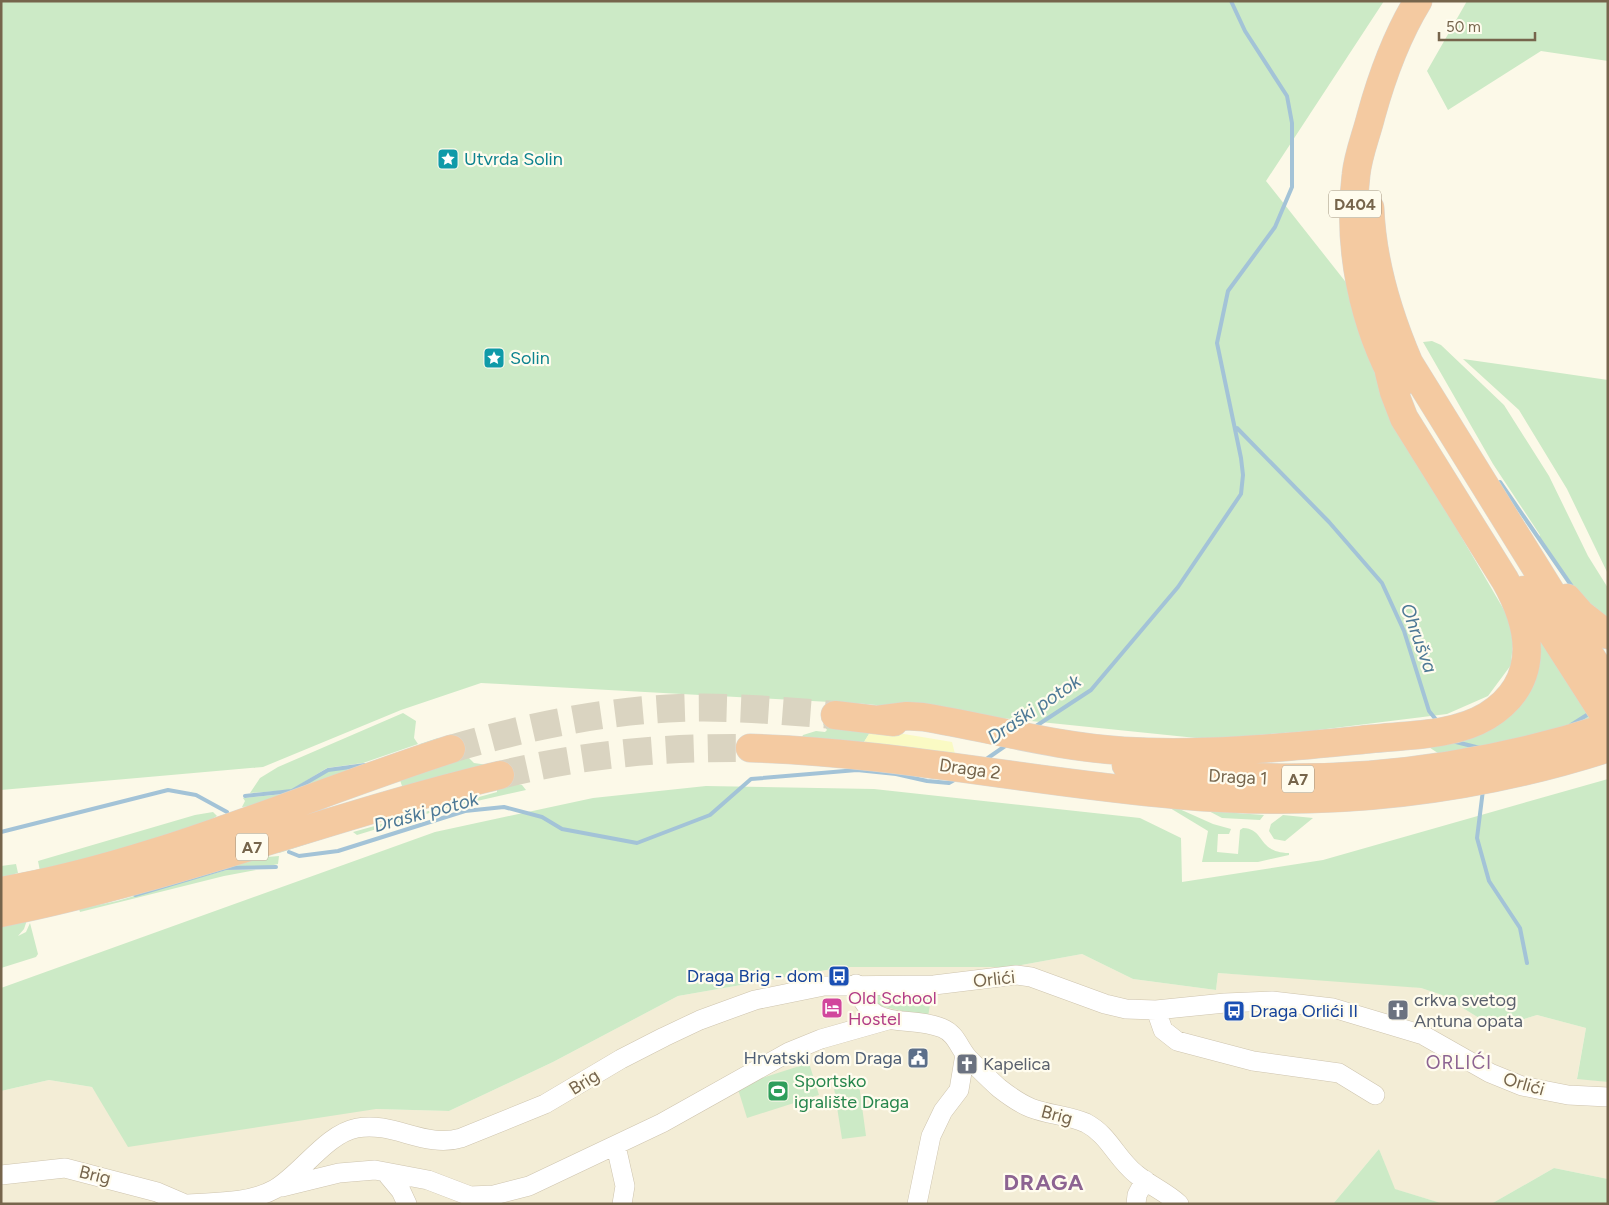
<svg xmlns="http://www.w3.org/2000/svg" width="1609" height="1205" font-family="Figtree,sans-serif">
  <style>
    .residential { fill: #f3edd6 }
    .green { fill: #cceac6 }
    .sand { fill: #fafac4 }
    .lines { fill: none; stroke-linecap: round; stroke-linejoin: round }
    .stream { stroke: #a3c3d7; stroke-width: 4 }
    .highway-tunnel { stroke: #dad4c1; stroke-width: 28; stroke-dasharray: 28 14; stroke-linecap: butt }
    .minor-casing { stroke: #cec4ae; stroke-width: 20 }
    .highway-casing { stroke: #dbd7d0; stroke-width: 29 }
    .minor { stroke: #fff; stroke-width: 19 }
    .highway { stroke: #f4caa1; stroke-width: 28 }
    .labels { text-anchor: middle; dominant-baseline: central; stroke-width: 4.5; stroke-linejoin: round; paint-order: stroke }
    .shield { fill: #fffcee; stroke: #9f927d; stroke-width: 1 }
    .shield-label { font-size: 16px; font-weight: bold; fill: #76654c }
    .culture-label { font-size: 18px; fill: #0d838f; stroke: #fffcee; text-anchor: start }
    .street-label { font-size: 18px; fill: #76654c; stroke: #fffcee }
    .transit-label { font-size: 18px; fill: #164399; stroke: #fffcee; text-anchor: end }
    .hotel-label { font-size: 18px; fill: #b23c85; stroke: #fffcee; text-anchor: start }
    .worship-label { font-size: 18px; fill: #5b616d; stroke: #fffcee; text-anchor: start }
    .service-label { font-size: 18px; fill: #4e5e75; stroke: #fffcee; text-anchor: end }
    .leisure-label { font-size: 18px; fill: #27864d; stroke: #fffcee; text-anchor: start }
    .water-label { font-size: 19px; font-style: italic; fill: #4d7996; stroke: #fffcee }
    .neighbourhood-label { font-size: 19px; letter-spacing: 1px; fill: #8d6492; stroke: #fffcee }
    .district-label { font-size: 22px; font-weight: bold; letter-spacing: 1px; fill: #8d6492; stroke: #fffcee }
  </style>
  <rect width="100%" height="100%" fill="#fcf9e8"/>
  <!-- residential -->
  <path class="residential" d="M1082,954l51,25 83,11 2,-17 159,10 44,5 21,7 53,33 42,-13 49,13 -9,50 31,4v97l-54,-11 -63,36h-47l-50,-15 -15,-40 -46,55h-1332v-113l48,-11 43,7 15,23 269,-1 73,2 104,-49 125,-66 166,-29h167z"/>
  <!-- green -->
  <path class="green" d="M1,1h1383l-118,180 86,109 78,193 84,144 -3,38 -23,31 -41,18 -137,17 -104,8 -340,-35 -385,-21 -80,27 -138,57 -262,23z
    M1467,1h141v60l-67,-10 -93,59 -21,-39z
    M1432,341l9,4 63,60 45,71 39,80 20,32v30l-29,-24 -40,-57 1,-2 -47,-71 -70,-122z
    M1463,359l145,21v194l-41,-85 -48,-79z
    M1533,625l75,116 -164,16 -23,-15 66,-16z
    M403,713l13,8 -2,17 4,6 -55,19 -36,5 -36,22 -41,3 10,-15 18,-11z
    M823,724l45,4 1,6 -5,8 -63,-3 2,-4 13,-4 9,1 2,-2z
    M438,738l2,5 -186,63 -12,1 3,-6 -2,-3 49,-5 36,-22 36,-4 57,-19 -1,-4z
    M467,756l7,7 14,2 -80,25 -6,-4 -3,-9z
    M1608,779v303l-31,-3 9,-51 -49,-13 -42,13 -53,-33 -21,-7 -203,-15 -2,17 -83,-11 -51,-25 -71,13h-167l-166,29 -125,66 -104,49 -73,-2 -248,38 -36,-60 -43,-7 -48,11v-103l434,-156 158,-34 113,-12 168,3 266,29 41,20 1,44 141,-22z
    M514,783l8,2 4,5 -80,18 -89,27 -4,-3 144,-40v-5z
    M492,786l1,4 -99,26 -115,37 -2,-2 -11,3 1,3 12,-1 -1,8 -18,4 -34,-2 -50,16 -96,24 -1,-1c139,-35 274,-84 413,-119z
    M1166,803l47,21 18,5 -2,5h-11l-1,18 21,2 2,-24 3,-2c23,1 13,24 46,25v2l-31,7h-56l6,-31 -43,-26z
    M1203,808l19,4 42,3 -4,5 -38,-2z
    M213,812l4,4 -10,6 1,3 -207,57v-16l15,-2 2,9 -7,2 29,-4 -2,-10 157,-46z
    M1283,815l30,3 -28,23 -11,-2 -5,-8 2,-7z
    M226,870h30l-32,6 -144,36 -1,-3 38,-8z
    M27,920l-3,9 -6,7 8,-4 4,-9 8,31 -2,3 -35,11v-43z
    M871,990l61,2 -4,25 -47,-11 -11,-9z
    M809,1063l10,32 -72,23 -10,-32z
    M859,1084l7,52 -24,3 -8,-51z
    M1379,1149l16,40 49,15h-111z
    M1554,1168l54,11v25h-117z"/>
  <!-- sand -->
  <path class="sand" d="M868,728l84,14 3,12 -91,-12 5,-8z"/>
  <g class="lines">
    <!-- stream -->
    <path class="stream" d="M1237,428l92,94 53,61 22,48 25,80 9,11
      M1500,482l73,106
      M1571,725l19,-12
      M1033,728l58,-38 87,-103 63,-93 2,-19 -2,-17 -24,-115 11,-52 47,-64 17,-40v-64l-5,-27 -42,-65 -14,-30
      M1452,741l28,7
      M985,760l23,-16
      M1483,790l-6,48 12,43 31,47 7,35
      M245,796l47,-5 36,-21 37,-5
      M1,832l167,-42 28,5 31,17
      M289,852l10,4 39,-5 127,-40 39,-4 38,10 20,12 75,14 73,-28 41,-36 106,-9 39,4 31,7 22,2 7,-4
      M135,895l91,-27 50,-1"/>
    <!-- highway-tunnel -->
    <path class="highway-tunnel" d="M451,749c75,-22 150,-38 228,-41 53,-2 104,3 156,7
      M500,775c83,-21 165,-28 250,-27"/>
    <!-- minor casing -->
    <g class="minor-casing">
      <path id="minor" d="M856,984c14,50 50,30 86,44 15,6 17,21 27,31 10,10 20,20 30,29 9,7 22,16 32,20 18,7 37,7 55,15 23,12 30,35 50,51 13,11 30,18 43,30
        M1156,1010l7,20 14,11 76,20 86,12 36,22
        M616,1146l9,40 -3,18
        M386,1173l15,18 6,13
        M1,1175l64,-7 92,24 28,12
        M282,1187l57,-14 36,-3 53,10 42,16 24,-1 35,-9 133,-63 127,-71 32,-13 67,-19
        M185,1204c29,-2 63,0 90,-15 27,-16 51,-55 82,-61 36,-7 69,21 104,10l84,-34 76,-45 43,-22 36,-17 55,-20 69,-14 110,-1 82,-10 15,2 74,27 21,5 30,1 69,-7 47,-2 61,7 90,27 67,38 32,13 46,9 40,2
        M917,1204l14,-68 12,-25 16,-21 6,-36
        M1136,1204l1,-9 8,-15"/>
    </g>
    <!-- highway casing -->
    <g class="highway-casing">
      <path id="highway" d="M1370,208c2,53 18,106 39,155l199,321
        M1398,387c-35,-62 -51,-140 -42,-212 2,-20 10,-39 15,-59 11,-40 25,-79 47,-115
        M1524,590l84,131
        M1567,598l14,16 27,21
        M835,715l59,7
        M876,720l31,-4 16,1c67,11 134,30 201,34 82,5 165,-4 246,-12 37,-4 84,-3 117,-23 55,-34 45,-88 18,-136l-101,-162 -10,-26 -5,-20
        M750,748c144,4 285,35 428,47 146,13 290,-2 430,-47
        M1126,765c165,25 323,14 482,-38
        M1,891c156,-27 301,-94 450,-142
        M1,913c170,-34 331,-98 499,-138"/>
    </g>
    <!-- minor -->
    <use href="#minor" class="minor"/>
    <!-- highway -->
    <use href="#highway" class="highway"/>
  </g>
  <!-- icons -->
  <defs>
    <g id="sight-square" transform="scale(1.125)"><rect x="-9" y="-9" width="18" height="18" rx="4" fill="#0f9aa8" stroke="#fffcee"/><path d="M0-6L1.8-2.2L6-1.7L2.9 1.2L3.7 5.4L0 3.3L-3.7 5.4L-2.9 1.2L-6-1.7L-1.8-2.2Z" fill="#fff"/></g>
    <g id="bus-square" transform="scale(1.125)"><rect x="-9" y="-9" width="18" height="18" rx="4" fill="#1a4fb4" stroke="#fffcee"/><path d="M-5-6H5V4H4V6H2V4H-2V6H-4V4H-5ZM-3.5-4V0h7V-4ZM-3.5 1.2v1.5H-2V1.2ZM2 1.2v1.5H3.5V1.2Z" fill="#fff"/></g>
    <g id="hotel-square" transform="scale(1.125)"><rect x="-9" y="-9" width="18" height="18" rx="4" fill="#d1479c" stroke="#fffcee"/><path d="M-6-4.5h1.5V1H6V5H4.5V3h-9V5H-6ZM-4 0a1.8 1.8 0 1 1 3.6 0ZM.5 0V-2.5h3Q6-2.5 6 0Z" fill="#fff"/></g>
    <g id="church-square" transform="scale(1.125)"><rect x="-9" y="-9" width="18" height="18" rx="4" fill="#6b7280" stroke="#fffcee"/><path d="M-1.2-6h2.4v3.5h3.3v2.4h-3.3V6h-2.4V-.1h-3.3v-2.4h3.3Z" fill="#fff"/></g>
    <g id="civic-square" transform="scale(1.125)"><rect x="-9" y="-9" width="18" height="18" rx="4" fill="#5c6f8a" stroke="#fffcee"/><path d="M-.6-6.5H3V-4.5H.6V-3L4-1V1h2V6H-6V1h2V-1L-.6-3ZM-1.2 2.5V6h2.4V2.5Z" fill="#fff"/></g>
    <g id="stadium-square" transform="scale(1.125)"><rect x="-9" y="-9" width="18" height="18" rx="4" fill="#2e9e5b" stroke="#fffcee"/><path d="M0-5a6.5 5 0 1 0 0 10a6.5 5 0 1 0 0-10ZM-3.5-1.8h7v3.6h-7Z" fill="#fff"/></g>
  </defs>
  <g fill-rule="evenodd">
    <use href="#sight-square" x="448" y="159"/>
    <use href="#sight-square" x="494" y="358"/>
    <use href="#bus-square" x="839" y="976"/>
    <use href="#hotel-square" x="832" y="1008"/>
    <use href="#church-square" x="1398" y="1010"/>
    <use href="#bus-square" x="1234" y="1011"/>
    <use href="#civic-square" x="918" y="1058"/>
    <use href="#church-square" x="967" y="1064"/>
    <use href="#stadium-square" x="778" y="1091"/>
  </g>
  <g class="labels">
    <!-- shield labels -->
    <g class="shield">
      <rect x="1329" y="190.5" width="52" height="27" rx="4"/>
      <rect x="1282" y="765.5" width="32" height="27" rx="4"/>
      <rect x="236" y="833.5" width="32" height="27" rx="4"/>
    </g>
    <g class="shield-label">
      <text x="1355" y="204">D404</text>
      <text x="1298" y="779">A7</text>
      <text x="252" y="847">A7</text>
    </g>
    <!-- culture labels -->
    <g class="culture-label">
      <text x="464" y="159">Utvrda Solin</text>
      <text x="510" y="358">Solin</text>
    </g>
    <!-- street labels -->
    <g class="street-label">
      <text transform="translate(970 769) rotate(8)">Draga 2</text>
      <text transform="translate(1238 777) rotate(3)">Draga 1</text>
      <text transform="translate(994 979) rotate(-6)">Orlići</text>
      <text transform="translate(584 1082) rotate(-32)">Brig</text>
      <text transform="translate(1524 1084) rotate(16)">Orlići</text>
      <text transform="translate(1057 1115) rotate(15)">Brig</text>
      <text transform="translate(95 1175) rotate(14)">Brig</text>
    </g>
    <!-- transit labels -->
    <g class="transit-label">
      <text x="823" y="976">Draga Brig - dom</text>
      <text x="1250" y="1011" text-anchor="start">Draga Orlići II</text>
    </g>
    <!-- hotel labels -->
    <g class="hotel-label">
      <text x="848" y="998">Old School<tspan x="848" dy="21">Hostel</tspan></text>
    </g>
    <!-- worship labels -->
    <g class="worship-label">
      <text x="1414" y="1000">crkva svetog<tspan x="1414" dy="21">Antuna opata</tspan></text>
      <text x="983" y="1064">Kapelica</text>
    </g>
    <!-- service labels -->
    <g class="service-label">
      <text x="902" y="1058">Hrvatski dom Draga</text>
    </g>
    <!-- leisure labels -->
    <g class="leisure-label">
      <text x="794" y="1081">Sportsko<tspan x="794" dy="21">igralište Draga</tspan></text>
    </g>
    <!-- water labels -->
    <g class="water-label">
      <text transform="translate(1419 638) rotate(70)">Ohrušva</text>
      <text transform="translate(1034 709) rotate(-34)">Draški potok</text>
      <text transform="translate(426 812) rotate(-15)">Draški potok</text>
    </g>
    <!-- neighbourhood labels -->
    <g class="neighbourhood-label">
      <text x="1459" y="1062">ORLIĆI</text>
    </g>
    <!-- district labels -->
    <g class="district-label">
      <text x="1044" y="1182">DRAGA</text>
    </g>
  </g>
  <!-- border -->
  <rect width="1609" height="1205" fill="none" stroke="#76654c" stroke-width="5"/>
  <!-- scale -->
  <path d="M1439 32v8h96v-8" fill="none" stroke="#76654c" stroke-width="2.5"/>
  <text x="1446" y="32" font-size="15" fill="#76654c" stroke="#fffcee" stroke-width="4" paint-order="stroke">50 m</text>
</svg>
